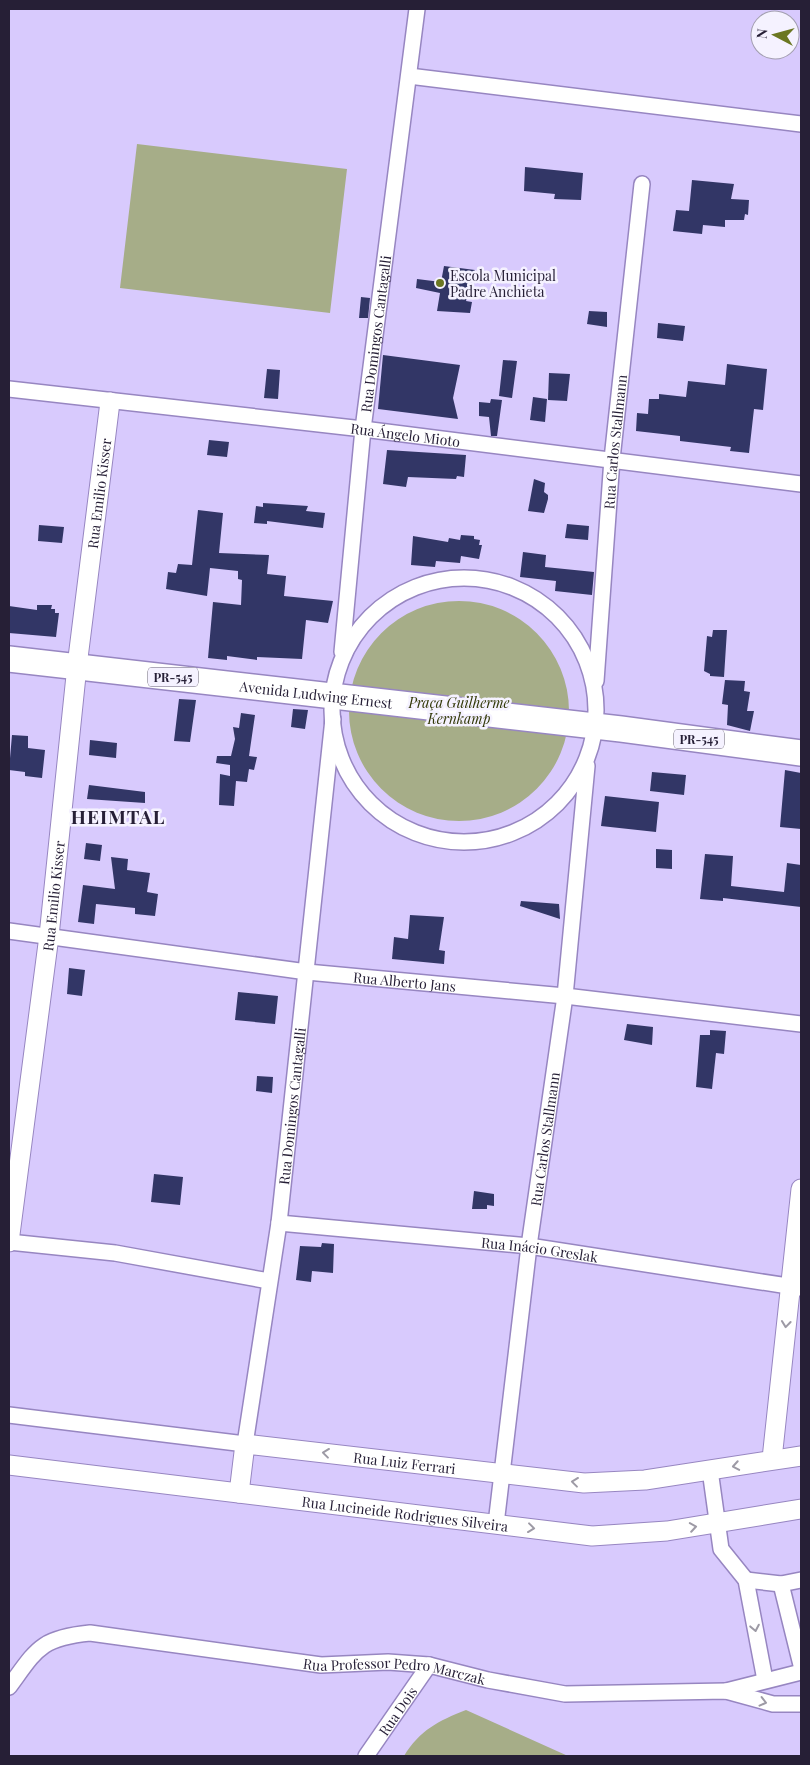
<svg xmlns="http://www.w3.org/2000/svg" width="810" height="1765" font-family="'Playfair Display',serif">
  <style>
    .green { fill: #a6ad88 }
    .building { fill: #323666 }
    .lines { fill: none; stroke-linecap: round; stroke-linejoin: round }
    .minor-casing { stroke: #9786c1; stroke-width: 18 }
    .tertiary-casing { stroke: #9786c1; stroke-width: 21 }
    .trunk-casing { stroke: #9786c1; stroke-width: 28 }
    .minor { stroke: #fff; stroke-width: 15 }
    .tertiary { stroke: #fff; stroke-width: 19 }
    .trunk { stroke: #fff; stroke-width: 25 }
    .oneway { stroke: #9d9aa5 }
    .poi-dot { fill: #6b7722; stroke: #f5f2ff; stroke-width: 2 }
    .labels { text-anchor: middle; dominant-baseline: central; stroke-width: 5; stroke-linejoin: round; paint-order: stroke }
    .shield { fill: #f5f2ff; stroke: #645e72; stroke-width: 1 }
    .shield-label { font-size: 12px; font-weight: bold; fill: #261f36 }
    .poi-label { font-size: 14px; fill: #261f36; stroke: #f5f2ff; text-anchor: start }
    .street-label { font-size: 14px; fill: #261f36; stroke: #f5f2ff }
    .park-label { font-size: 14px; font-style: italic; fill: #313707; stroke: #f5f2ff }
    .district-label { font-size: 19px; font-weight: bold; letter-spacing: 1px; fill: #261f36; stroke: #f5f2ff }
  </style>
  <rect width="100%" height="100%" fill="#d8cafd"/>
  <!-- green -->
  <path class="green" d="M137,144l210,25 -17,144 -210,-25z
    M349 711a110 110 0 1 1 220 0a110 110 0 1 1-220 0Z
    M466,1710l102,46h6h-170c16,-26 34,-35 62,-46z"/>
  <!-- building -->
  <path class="building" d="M525,167l58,6 -2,27 -27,-1 1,-5 -31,-3z
    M692,180l42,4 -3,15 18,1 -1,15 -3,-1 -1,6h-19v7l-22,-2 -1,9 -29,-3 3,-21 13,1z
    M444,266l31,4 -9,31 6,1 -2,11 -33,-2 3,-18 -24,-5 1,-9 24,3z
    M361,297l9,1 -2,20h-9z
    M589,311l18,1v15l-20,-3z
    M658,323l27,3 -2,15 -26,-3z
    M383,355l77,10 -7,33 5,21 -80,-10z
    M503,360l14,1 -5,37 -13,-2z
    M727,364l40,5 -4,41 -9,-1 -5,44 -19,-2 1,-4 -51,-6v-5l-44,-5 1,-18 11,1 1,-15h10v-5l27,3 2,-16 37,4z
    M267,369l13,1 -2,29 -14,-1z
    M549,373l21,1 -3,27 -19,-1z
    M533,397l14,2 -2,23 -15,-2z
    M491,399l11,1 -5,36h-6l-2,-19 -10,-1v-14l11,1z
    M209,440l20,2 -2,15 -20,-2z
    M387,450l79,5 -2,22 -7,-1 -1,3 -48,-2 -2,10 -23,-3z
    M534,479l11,4 -1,9 4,3v4l-4,14 -16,-2z
    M263,503l45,3 -2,5 19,2 -2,15 -56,-7v3l-13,-1 2,-17 7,1z
    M198,510l25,3 -4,40 50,2 -2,19 19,2 -2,20 49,5 -5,22 -22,-3 -4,39 -45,-2v3l-30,-4v4l-19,-2 5,-56 28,3 1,-25 -4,-1v-8l-28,-3 -3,28 -41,-7 2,-17 8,1 2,-9 14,1z
    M567,524l22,2 -1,14 -23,-2z
    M39,525l25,2 -2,16 -24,-2z
    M461,535l13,1v3l6,1 -1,5h3l-3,14 -18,-3 -1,7 -24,-2 -1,6 -24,-2 2,-29 35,6 1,-4 11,2z
    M523,552l23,3 -1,12 49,5 -2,23 -37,-4 1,-10 -36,-4z
    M37,605h15l-1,4h4v4h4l-3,24 -47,-4v-27l28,4z
    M713,630h14l-3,47 -14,-1v-2l-6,-3 3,-35 5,1z
    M725,680l20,1 -1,10 6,1 -3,19h7l-4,20 -23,-6 1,-20 -6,-1z
    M179,699l17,1 -6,42 -16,-1z
    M293,709l15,1 -3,19 -14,-2z
    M241,713l14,2 -6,41 8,1 -3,13 -5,-1 -2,13 -11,-1 -2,25 -15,-1 1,-31 10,2v-11l-14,-2 1,-7h14l4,-17 -2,-12 6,1z
    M12,735l16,1v12l17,2 -3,28 -17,-2v-4l-16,-2z
    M90,740l27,3 -1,15 -27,-3z
    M785,770l16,3v56l-21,-2z
    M652,772l34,3 -2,20 -34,-4z
    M89,785l56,7v11l-58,-4z
    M605,796l54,6 -3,30 -55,-6z
    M86,843l16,2 -2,16 -16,-2z
    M656,849l16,1v19l-16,-1z
    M705,854l28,2 -2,30 53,6 3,-29 14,2v42l-78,-9v3l-23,-2z
    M111,857l17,2 -1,11 23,3 -3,19 11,2 -3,22 -20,-2v-6l-39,-4 -2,20 -16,-2 5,-37 32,4z
    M521,901l38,3 1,15 -40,-13z
    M410,915l34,2 -5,33 6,1 -1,13 -52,-5 2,-22 14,2z
    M69,968l16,2 -3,26 -15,-2z
    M238,992l40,4 -3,28 -40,-4z
    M627,1024l26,3 -1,18 -28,-5z
    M710,1030l16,1 -2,23 -8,-1 -4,36 -16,-2 4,-52h10z
    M257,1076l16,1 -1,16 -16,-2z
    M154,1174l29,3 -3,28 -29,-3z
    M474,1191l20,3v12l-7,-1v4h-15z
    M322,1243l12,1 -1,29 -21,-2 -1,11 -15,-2 4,-34 21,1z"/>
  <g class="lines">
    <!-- minor casing -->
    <g class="minor-casing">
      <g id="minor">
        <path d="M409,76l392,48"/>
        <path id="s1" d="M9,389l354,40 438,55"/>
        <circle cx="464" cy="710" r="132"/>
        <path id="s2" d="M342,652l21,-223 54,-420"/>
        <path id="s3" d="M596,681l16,-222 30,-275"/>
        <path id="s4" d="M9,931l298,41 258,24 236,28"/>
        <path id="s5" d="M279,1223l250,23 272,42"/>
        <path d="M9,1242l106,11 154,28"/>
        <path id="s6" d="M9,1415l236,29 34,-221 54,-504"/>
        <path d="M710,1470l11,79 25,31 19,100"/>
        <path id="s7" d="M496,1524l33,-278 36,-250 22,-230"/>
        <path d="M746,1580l35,4 20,-4"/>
        <path d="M781,1584l20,81"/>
        <path id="s8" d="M9,1687c28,-38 31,-49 81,-54l231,32 67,-3 41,3 59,15 77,14 161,-3 47,13h28"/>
        <path d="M726,1691l75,-19"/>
        <path id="s9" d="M366,1756l63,-91"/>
      </g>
    </g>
    <!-- tertiary casing -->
    <g class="tertiary-casing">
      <g id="tertiary">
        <path id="s10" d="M9,1242l40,-306 28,-270 33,-264"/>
        <path d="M772,1459l29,-270"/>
        <path id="s11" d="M9,1465l583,71 75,-5 134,-22"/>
        <path id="s12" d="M239,1493l6,-49 339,39 61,-3 156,-24"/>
      </g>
    </g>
    <!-- trunk casing -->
    <g class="trunk-casing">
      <g id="trunk">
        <path id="s13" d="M9,659l612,70 180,24"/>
      </g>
    </g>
    <!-- minor -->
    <use href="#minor" class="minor"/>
    <!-- tertiary -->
    <use href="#tertiary" class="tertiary"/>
    <!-- trunk -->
    <use href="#trunk" class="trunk"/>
  </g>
  <!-- one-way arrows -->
  <defs><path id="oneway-chevron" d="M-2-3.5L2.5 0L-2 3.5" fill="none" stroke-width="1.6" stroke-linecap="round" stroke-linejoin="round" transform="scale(1.25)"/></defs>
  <g class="oneway">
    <use href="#oneway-chevron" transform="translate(786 1324) rotate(96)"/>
    <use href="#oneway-chevron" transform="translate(326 1453) rotate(-173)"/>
    <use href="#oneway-chevron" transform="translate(736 1466) rotate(170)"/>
    <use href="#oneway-chevron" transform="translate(575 1482) rotate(-173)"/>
    <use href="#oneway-chevron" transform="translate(693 1527) rotate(-9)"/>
    <use href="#oneway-chevron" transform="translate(531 1528) rotate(7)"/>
    <use href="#oneway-chevron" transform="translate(755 1628) rotate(79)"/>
    <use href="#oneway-chevron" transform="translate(763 1702) rotate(14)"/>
  </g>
  <!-- markers -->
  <circle class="poi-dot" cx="440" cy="283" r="5"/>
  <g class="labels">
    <!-- shield labels -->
    <g class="shield">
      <rect x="148" y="667.5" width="50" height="19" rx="4"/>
      <rect x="674" y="729.5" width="50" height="19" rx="4"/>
    </g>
    <g class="shield-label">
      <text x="173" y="677">PR-545</text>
      <text x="699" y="739">PR-545</text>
    </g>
    <!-- poi labels -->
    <g class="poi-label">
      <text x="450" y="275">Escola Municipal<tspan x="450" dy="16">Padre Anchieta</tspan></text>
    </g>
    <!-- street labels -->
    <g class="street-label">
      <text stroke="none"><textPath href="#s2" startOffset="320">Rua Domingos Cantagalli</textPath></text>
      <text stroke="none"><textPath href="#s1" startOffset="399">Rua Ángelo Mioto</textPath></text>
      <text stroke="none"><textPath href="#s3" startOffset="240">Rua Carlos Stallmann</textPath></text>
      <text stroke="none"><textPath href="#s10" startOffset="754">Rua Emilio Kisser</textPath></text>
      <text stroke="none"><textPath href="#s13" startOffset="309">Avenida Ludwing Ernest</textPath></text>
      <text stroke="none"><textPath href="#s10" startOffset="349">Rua Emilio Kisser</textPath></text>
      <text stroke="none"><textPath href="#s4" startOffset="399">Rua Alberto Jans</textPath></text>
      <text stroke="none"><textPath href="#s6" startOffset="579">Rua Domingos Cantagalli</textPath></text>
      <text stroke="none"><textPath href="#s7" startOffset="388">Rua Carlos Stallmann</textPath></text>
      <text stroke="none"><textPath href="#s5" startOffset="262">Rua Inácio Greslak</textPath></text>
      <text stroke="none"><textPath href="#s12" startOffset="210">Rua Luiz Ferrari</textPath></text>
      <text stroke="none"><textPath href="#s11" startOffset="399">Rua Lucineide Rodrigues Silveira</textPath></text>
      <text stroke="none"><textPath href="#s8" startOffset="410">Rua Professor Pedro Marczak</textPath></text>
      <text stroke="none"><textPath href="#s9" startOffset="55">Rua Dois</textPath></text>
    </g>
    <!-- park labels -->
    <g class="park-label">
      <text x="459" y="702">Praça Guilherme<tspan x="459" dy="16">Kernkamp</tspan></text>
    </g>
    <!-- district labels -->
    <g class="district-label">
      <text x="118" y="816">HEIMTAL</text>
    </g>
  </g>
  <!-- border -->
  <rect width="810" height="1765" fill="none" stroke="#261f36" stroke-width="20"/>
  <!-- north arrow -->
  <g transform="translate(775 35) rotate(276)"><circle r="24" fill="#f5f2ff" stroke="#a29eaf"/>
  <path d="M0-4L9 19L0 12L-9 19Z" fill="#6b7722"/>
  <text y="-8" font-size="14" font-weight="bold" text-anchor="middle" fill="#261f36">N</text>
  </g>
</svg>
